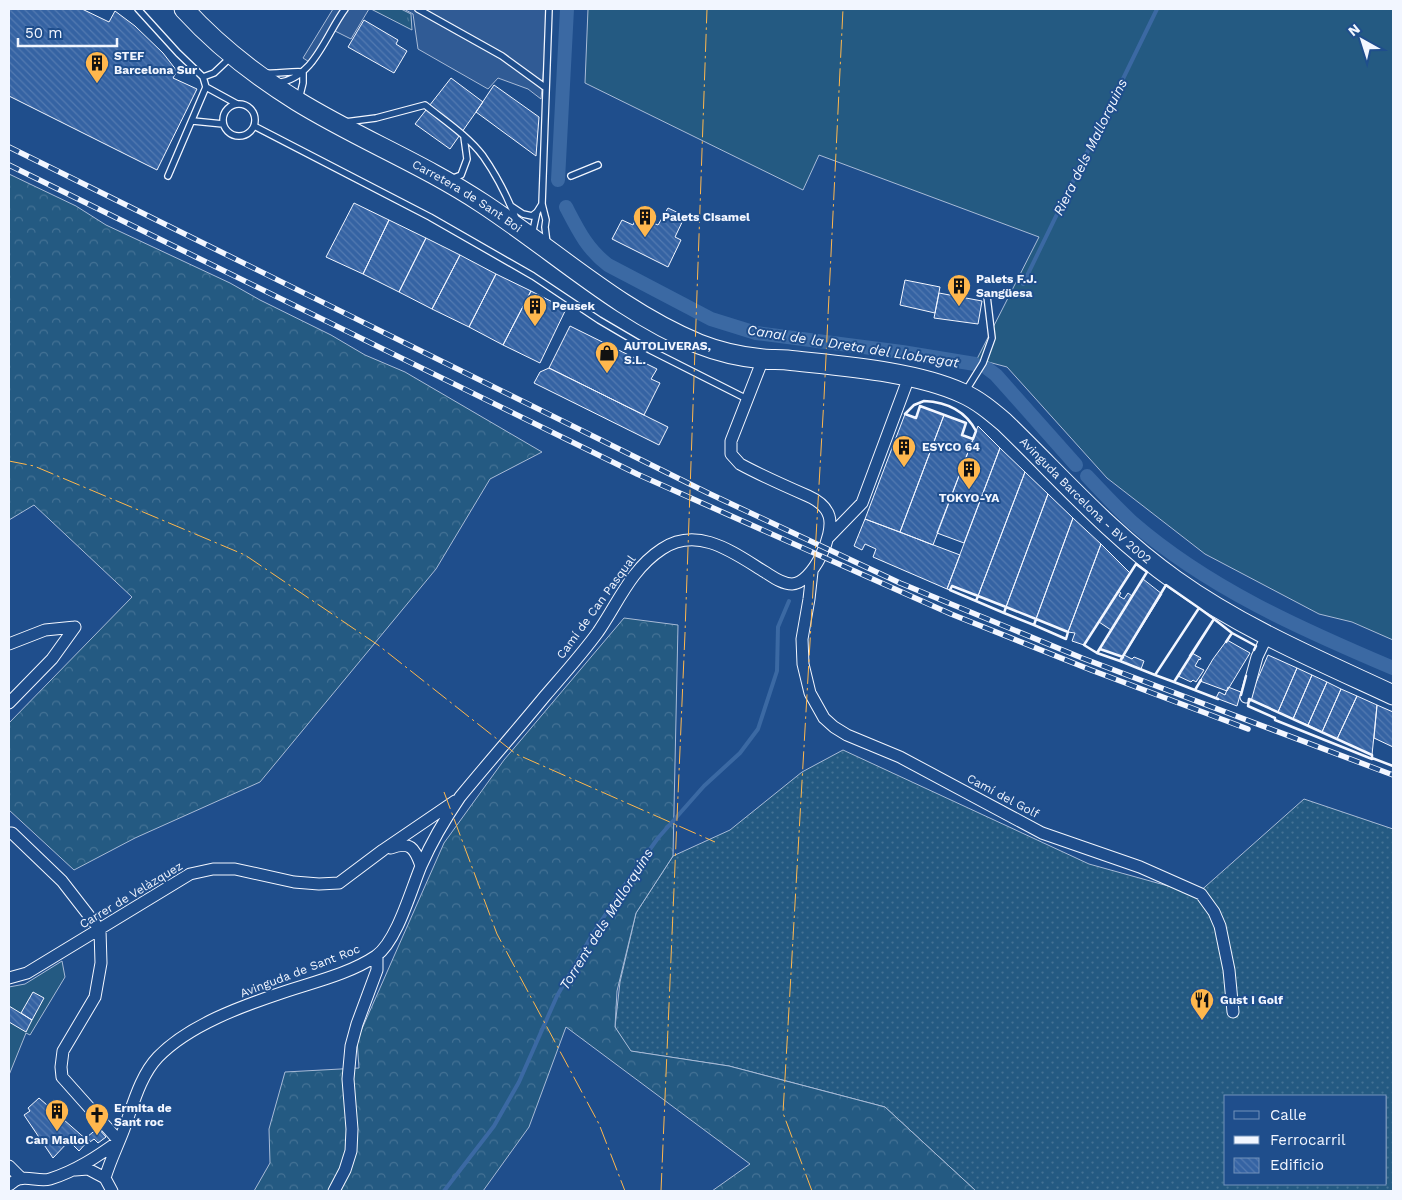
<svg xmlns="http://www.w3.org/2000/svg" width="1402" height="1200" font-family="'Work Sans',sans-serif">
  <style>
    .grass { fill: url(#grass-dots); stroke: #a8bbd7; fill-rule: evenodd }
    .forest { fill: url(#forest-crowns); stroke: #a8bbd7 }
    .park { fill: url(#park-tufts); stroke: #a8bbd7 }
    .garden { fill: #245a82; stroke: #a8bbd7 }
    .parking { fill: #305b95; stroke: #a8bbd7 }
    .lines { fill: none; stroke-linecap: round; stroke-linejoin: round }
    .stream { stroke: #3b69a3; stroke-width: 4 }
    .canal { stroke: #3b69a3; stroke-width: 14 }
    .building { fill: url(#building-back-hatch); stroke: #f2f6ff }
    .service-casing { stroke: #f2f6ff; stroke-width: 8 }
    .minor-casing { stroke: #f2f6ff; stroke-width: 13 }
    .primary-casing { stroke: #f2f6ff; stroke-width: 21 }
    .service { stroke: #1f4e8c; stroke-width: 5.5 }
    .minor { stroke: #1f4e8c; stroke-width: 11 }
    .primary { stroke: #1f4e8c; stroke-width: 19 }
    .rail-casing { stroke: #f2f6ff; stroke-width: 5.5 }
    .rail { stroke: #1f4e8c; stroke-width: 4; stroke-dasharray: 11; stroke-linecap: butt }
    .wall { stroke: #f2f6ff; stroke-width: 2.5 }
    .power { stroke: #ffb74d; stroke-width: 1; stroke-dasharray: 18 4 2.5 4; stroke-linecap: butt }
    .labels { text-anchor: middle; dominant-baseline: central; stroke-width: 4; stroke-linejoin: round; paint-order: stroke }
    .poi-label { font-size: 12px; font-weight: bold; fill: #f2f6ff; stroke: #1f4e8c; text-anchor: start }
    .street-label { font-size: 12px; fill: #f2f6ff; stroke: #1f4e8c }
    .water-label { font-size: 14px; font-style: italic; fill: #f2f6ff; stroke: #1f4e8c }
  </style>
  <defs>
    <pattern id="grass-dots" width="8" height="8" patternUnits="userSpaceOnUse" patternTransform="scale(1.25)"><rect width="8" height="8" fill="#245a82"/><path d="M2 2h.1M6 6h.1" fill="none" stroke="#447295" stroke-width="1.8" stroke-linecap="round"/></pattern>
    <pattern id="forest-crowns" width="20" height="18" patternUnits="userSpaceOnUse" patternTransform="scale(1.25)"><rect width="20" height="18" fill="#245a82"/><path d="M2 6a3 3 0 1 1 6 0M12 15a3 3 0 1 1 6 0" fill="none" stroke="#447295"/></pattern>
    <pattern id="park-tufts" width="24" height="20" patternUnits="userSpaceOnUse" patternTransform="scale(1.25)"><rect width="24" height="20" fill="#245a82"/><path d="M3 7l-1-3M5 7V3M7 7l1-3M15 17l-1-3M17 17v-4M19 17l1-3" fill="none" stroke="#447295"/></pattern>
    <pattern id="building-back-hatch" width="6" height="6" patternUnits="userSpaceOnUse" patternTransform="scale(1.25)"><rect width="6" height="6" fill="#3563a3"/><path d="M-1 5l2 2M0 0l6 6M5-1l2 2" fill="none" stroke="#537ab1"/></pattern>
  </defs>
  <rect width="100%" height="100%" fill="#1f4e8c"/>
  <!-- grass -->
  <path class="grass" d="M843,750l246,114 108,30 107,-95 89,30v362h-417l-91,-84 -156,-41 -99,-15 -15,-24 5,-45 16,-69 37,-57 57,-26 72,-58zM1226,1096h160v88h-160z"/>
  <!-- forest -->
  <path class="forest" d="M9,174l67,32 30,19 124,58 30,17 71,35 34,20 40,17 137,80 -52,27 -54,90 -176,213 -125,56 -61,32 -65,-60v-87l123,-126 -98,-92 -25,15z
    M624,618l54,7 -5,231 -37,57 -19,78 -2,36 16,24 98,15 156,41 91,84h-264l38,-27 -184,-137 -37,100 -46,64h-229l16,-28 -1,-34 16,-57 74,-4 -2,-28 87,-197 60,-83z"/>
  <!-- park -->
  <path class="park" d="M371,9h30l10,5 1,16z"/>
  <!-- garden -->
  <path class="garden" d="M588,9h805v631l-41,-18 -33,-8 -114,-60 -98,-76 -100,-111 -30,-8 62,-122 -220,-82 -16,35 -218,-107z
    M62,961l3,16 -35,58 -4,-2 -17,42v-88l16,-3z"/>
  <!-- parking -->
  <path class="parking" d="M333,9h36l-18,30 -16,-8 -21,34 -11,-7z
    M404,9h145l-8,90 -13,-10 -30,-11 -10,11 -70,-40 -5,-35z"/>
  <g class="lines">
    <!-- stream -->
    <path class="stream" d="M1023,284l134,-275
      M444,1191l50,-65 25,-44 38,-86 35,-61 36,-55 30,-42 46,-52 36,-33 18,-24 19,-58 1,-44 11,-26"/>
    <!-- canal -->
    <path class="canal" d="M558,180l9,-171
      M566,207c12,23 21,42 42,58l103,54 45,14 146,19 73,12
      M988,369l8,6 80,90
      M1087,476c14,15 29,31 45,46 76,66 169,107 261,146"/>
  </g>
  <!-- building -->
  <path class="building" d="M9,9h73l27,13 6,-11 20,15 28,27 14,18 -4,7 24,11 -40,81 -148,-74z
    M364,20l34,20 -2,4 11,7 -13,22 -46,-26z
    M451,78l32,24 -33,47 -35,-25z
    M494,85l45,32 -3,39 -60,-44z
    M354,203l35,17 -26,54 -37,-17z
    M668,208l17,8 -10,21 6,3 -13,27 -56,-28 10,-19 11,5 4,-9 21,9z
    M389,220l37,18 -27,54 -36,-18z
    M426,238l34,17 -28,54 -33,-17z
    M460,255l36,19 -27,53 -37,-18z
    M496,274l35,17 -28,54 -34,-18z
    M905,280l35,7 -5,26 -35,-8z
    M531,291l35,18 -26,54 -37,-18z
    M939,293l43,8 -4,23 -44,-6z
    M570,326l87,43 -6,10 9,4 -16,32 -95,-47z
    M549,368l119,59 -9,18 -125,-62 6,-11z
    M920,406l24,9 -44,117 -35,-13 40,-105 11,4z
    M944,415l22,8 -4,12 11,4 -40,106 -33,-13z
    M978,426l22,22 -36,95 -27,-10z
    M1000,448l25,24 -47,124 -26,-10 -2,4 -3,-1z
    M1025,472l23,22 -42,113 -28,-11z
    M1048,494l25,24 -37,101 -30,-12z
    M1073,518l28,26 -33,88 -32,-13z
    M865,519l95,36 -13,34 -74,-32 3,-8 -11,-5 -3,6 -8,-4z
    M1101,544l29,29 -46,72 -12,-4 3,-8 -7,-1z
    M1143,579l19,15 -38,61 -1,2 -23,-8z
    M1118,591l3,2 -2,3 5,3 4,-6 4,3 -21,34 -12,-8z
    M1227,640l23,13 -23,38 -27,-10 13,-22z
    M1192,653l9,5 -1,2 -1,-1 -4,7 9,4 -8,12 -3,-2 -2,2 -13,-6z
    M1124,655l8,4 2,-2 10,4 -3,8 -21,-8z
    M1268,655l29,13 -19,44 -29,-13z
    M1297,668l15,7 -19,44 -15,-7z
    M1312,675l15,7 -19,43 -15,-6z
    M1327,682l14,7 -19,43 -14,-7z
    M1228,687l13,5 -4,14 -21,-8 3,-6 6,3z
    M1341,689l16,7 -20,43 -15,-7z
    M1357,696l20,9 -5,50 -35,-16z
    M1377,705l16,7v35l-19,-9z
    M33,992l11,6 -12,22 -11,-7z
    M9,1006l23,14 -6,12 -17,-10z
    M39,1098l49,43 -9,10 -10,-10 -16,17 -29,-43 6,-4 -2,-3z
    M98,1128l8,9 -8,6 -4,-4 -4,3 -3,-5z"/>
  <g class="lines">
    <!-- service casing -->
    <g class="service-casing">
      <path id="service" d="M138,9l40,44 25,24 11,-4 17,-16
        M418,9l84,47 44,32
        M265,73c13,1 25,-2 38,-1
        M277,83c37,-4 49,-49 68,-74
        M206,87l31,17
        M299,99l4,-16v-11
        M223 120a16 16 0 1 1 32 0a16 16 0 1 1-32 0Z
        M193,121l30,3
        M345,122l31,-4 49,-13c20,16 43,31 58,51 14,20 25,42 34,65
        M254,126l176,91 103,59 66,44 51,30 97,49
        M168,176l38,-89 -3,-10
        M571,176l27,-11
        M451,179l10,-4 6,-16 -3,-22
        M511,206l12,8 9,2 5,-4
        M532,235l5,-23 5,-8
        M547,243l-2,-16 1,-7 -4,-16 7,-195
        M965,392l18,-29 9,-25 -5,-42"/>
    </g>
    <!-- minor casing -->
    <g class="minor-casing">
      <path id="minor" d="M828,538l34,-35 47,-126
        M812,572l-3,27 -7,40 1,25 7,29 14,25 10,9 13,8 53,22 142,76 98,34 61,27 13,18 6,14 9,44 4,42
        M9,644l36,-14 30,-3
        M1246,697l11,-40 10,-21
        M9,703l43,-44 23,-32
        M9,833h3l50,48 38,49 1,33 -6,34 -32,54 -2,16 1,10 57,64
        M391,848c19,-7 24,0 30,18
        M9,978l18,-5 163,-99 23,-5h22l59,13 25,2 20,-1 44,-33 72,-49
        M9,1166l12,12
        M75,1170l13,-1 17,9
        M9,1185c3,-2 6,-5 10,-6 9,-3 21,3 31,0 26,-8 48,-23 69,-38
        M112,1191l-7,-13c5,-17 13,-33 19,-49 9,-24 16,-53 34,-72 31,-32 84,-51 126,-65 30,-10 65,-18 92,-36 21,-15 35,-66 45,-90 11,-25 24,-47 39,-69 28,-34 57,-67 85,-101 18,-21 37,-42 53,-64 20,-29 33,-63 64,-83 36,-24 72,4 103,23 8,5 17,12 27,12 21,-1 43,-50 37,-68 -3,-10 -12,-16 -21,-20 -23,-10 -46,-20 -68,-32l-9,-10v-13l32,-82
        M334,1191l11,-21 6,-19 1,-22 -4,-50 3,-33 6,-22 20,-54v-15"/>
    </g>
    <!-- primary casing -->
    <g class="primary-casing">
      <g id="primary">
        <path id="s1" d="M184,9c33,36 71,66 113,92 60,37 126,63 185,102 72,47 137,108 217,141 20,8 43,13 64,15 8,1 16,0 24,1 53,6 127,11 175,33 16,7 29,18 42,29 56,54 107,113 171,158 67,48 143,80 218,115"/>
      </g>
    </g>
    <!-- service -->
    <use href="#service" class="service"/>
    <!-- minor -->
    <use href="#minor" class="minor"/>
    <!-- primary -->
    <use href="#primary" class="primary"/>
    <!-- rail casing -->
    <g class="rail-casing">
      <path id="rail" d="M9,147l699,346 192,90 182,75 311,117
        M9,165l628,309 314,140 140,56 157,59"/>
    </g>
    <!-- rail -->
    <use href="#rail" class="rail"/>
    <!-- wall -->
    <path class="wall" d="M924,401c23,1 41,9 52,30l-3,8 -11,-4 4,-12 -46,-17 -4,12 -11,-4 9,-9z
      M1136,564l11,8 -50,81 -13,-8z
      M1166,585l33,23 -44,67 -35,-14z
      M952,586l26,10 -2,5 -26,-11z
      M978,596l28,11 -2,6 -28,-12z
      M1006,607l30,12 -2,6 -30,-12z
      M1199,608l15,11 -40,63 -19,-7z
      M1036,619l32,13 -2,7 -32,-14z
      M1232,633l24,13 -2,4
      M1100,649l23,8 -3,4 -23,-8z
      M1190,656l24,-37 18,14 -6,9
      M1180,673l-6,9 44,17
      M1195,690l6,-10
      M1241,695l5,-19
      M1249,699l123,56v4l-97,-39v-2l-27,-12z
      M1372,758l21,8"/>
    <!-- power -->
    <path class="power" d="M9,461l25,5 211,89 133,90 138,109 199,88
      M444,792l53,142 102,190 26,67
      M661,1191l24,-558 22,-624
      M812,1191l-29,-78 41,-715 19,-389"/>
  </g>
  <!-- icons -->
  <defs>
    <g id="building-pin" transform="scale(1.25)"><path d="M0 17L-7.5 6A9.5 9.5 0 1 1 7.5 6Z" fill="#ffb74d" stroke="#1f4e8c"/><path d="M-4-6H4V6H1V3H-1V6H-4ZM-2.5-4.3h1.7v1.8h-1.7ZM.8-4.3h1.7v1.8H.8ZM-2.5-1h1.7V.8h-1.7ZM.8-1h1.7V.8H.8Z" fill="#111"/></g>
    <g id="shop-pin" transform="scale(1.25)"><path d="M0 17L-7.5 6A9.5 9.5 0 1 1 7.5 6Z" fill="#ffb74d" stroke="#1f4e8c"/><path d="M-5-2.5h2.3a2.7 3.5 0 0 1 5.4 0H5L5.5 6h-11ZM-1.5-2.5h3a1.5 2.3 0 0 0-3 0Z" fill="#111"/></g>
    <g id="restaurant-pin" transform="scale(1.25)"><path d="M0 17L-7.5 6A9.5 9.5 0 1 1 7.5 6Z" fill="#ffb74d" stroke="#1f4e8c"/><path d="M-5-6h1v4h1v-4h1v4h1v-4h1v5L-1.5 .5V6h-2V.5L-5-1ZM5-6V6H3V1.5H1.5Q1.5-4 5-6Z" fill="#111"/></g>
    <g id="church-pin" transform="scale(1.25)"><path d="M0 17L-7.5 6A9.5 9.5 0 1 1 7.5 6Z" fill="#ffb74d" stroke="#1f4e8c"/><path d="M-1.2-6h2.4v3.5h3.3v2.4h-3.3V6h-2.4V-.1h-3.3v-2.4h3.3Z" fill="#111"/></g>
  </defs>
  <g fill-rule="evenodd">
    <use href="#building-pin" x="97" y="63"/>
    <use href="#building-pin" x="645" y="217"/>
    <use href="#building-pin" x="959" y="286"/>
    <use href="#building-pin" x="535" y="306"/>
    <use href="#shop-pin" x="607" y="353"/>
    <use href="#building-pin" x="904" y="447"/>
    <use href="#building-pin" x="969" y="469"/>
    <use href="#restaurant-pin" x="1202" y="1000"/>
    <use href="#building-pin" x="57" y="1111"/>
    <use href="#church-pin" x="97" y="1115"/>
  </g>
  <g class="labels">
    <!-- poi labels -->
    <g class="poi-label">
      <text x="114" y="56">STEF<tspan x="114" dy="14">Barcelona Sur</tspan></text>
      <text x="662" y="217">Palets Cisamel</text>
      <text x="976" y="279">Palets F.J.<tspan x="976" dy="14">Sangüesa</tspan></text>
      <text x="552" y="306">Peusek</text>
      <text x="624" y="346">AUTOLIVERAS,<tspan x="624" dy="14">S.L.</tspan></text>
      <text x="922" y="447">ESYCO 64</text>
      <text x="969" y="498" text-anchor="middle">TOKYO-YA</text>
      <text x="1220" y="1000">Gust i Golf</text>
      <text x="114" y="1108">Ermita de<tspan x="114" dy="14">Sant roc</tspan></text>
      <text x="57" y="1140" text-anchor="middle">Can Mallol</text>
    </g>
    <!-- street labels -->
    <g class="street-label">
      <text stroke="none"><textPath href="#s1" startOffset="341">Carretera de Sant Boi</textPath></text>
      <text stroke="none"><textPath href="#s1" startOffset="1050">Avinguda Barcelona - BV 2002</textPath></text>
      <text transform="translate(596 607) rotate(-54)">Camí de Can Pasqual</text>
      <text transform="translate(1003 796) rotate(28)">Camí del Golf</text>
      <text transform="translate(131 895) rotate(-31)">Carrer de Velàzquez</text>
      <text transform="translate(300 971) rotate(-21)">Avinguda de Sant Roc</text>
    </g>
    <!-- water labels -->
    <g class="water-label">
      <text transform="translate(1090 147) rotate(-64)">Riera dels Mallorquins</text>
      <text transform="translate(853 346) rotate(9)">Canal de la Dreta del Llobregat</text>
      <text transform="translate(606 919) rotate(-58)">Torrent dels Mallorquins</text>
    </g>
  </g>
  <!-- border -->
  <rect width="1402" height="1200" fill="none" stroke="#f2f6ff" stroke-width="20"/>
  <!-- legend -->
  <rect x="1224" y="1095" width="162" height="90" fill="#1f4e8c" stroke="#7391ba"/>
  <rect x="1234" y="1111" width="25" height="8" fill="#1f4e8c" stroke="#7391ba"/>
  <text x="1270" y="1120" font-size="15" fill="#f2f6ff">Calle</text>
  <rect x="1234" y="1136" width="25" height="8" fill="#f2f6ff" stroke="#7391ba"/>
  <text x="1270" y="1145" font-size="15" fill="#f2f6ff">Ferrocarril</text>
  <rect x="1234" y="1158" width="25" height="15" fill="url(#building-back-hatch)" stroke="#7391ba"/>
  <text x="1270" y="1170" font-size="15" fill="#f2f6ff">Edificio</text>
  <!-- north arrow -->
  <g transform="translate(1362 40) rotate(321)" stroke="#1f4e8c" stroke-width="4" paint-order="stroke">
  <path d="M0-4L9 19L0 12L-9 19Z" fill="#f2f6ff"/>
  <text y="-8" font-size="14" font-weight="bold" text-anchor="middle" fill="#f2f6ff">N</text>
  </g>
  <!-- scale -->
  <path d="M18 38v8h99v-8" fill="none" stroke="#f2f6ff" stroke-width="2.5"/>
  <text x="25" y="38" font-size="15" fill="#f2f6ff" stroke="#1f4e8c" stroke-width="4" paint-order="stroke">50 m</text>
</svg>
